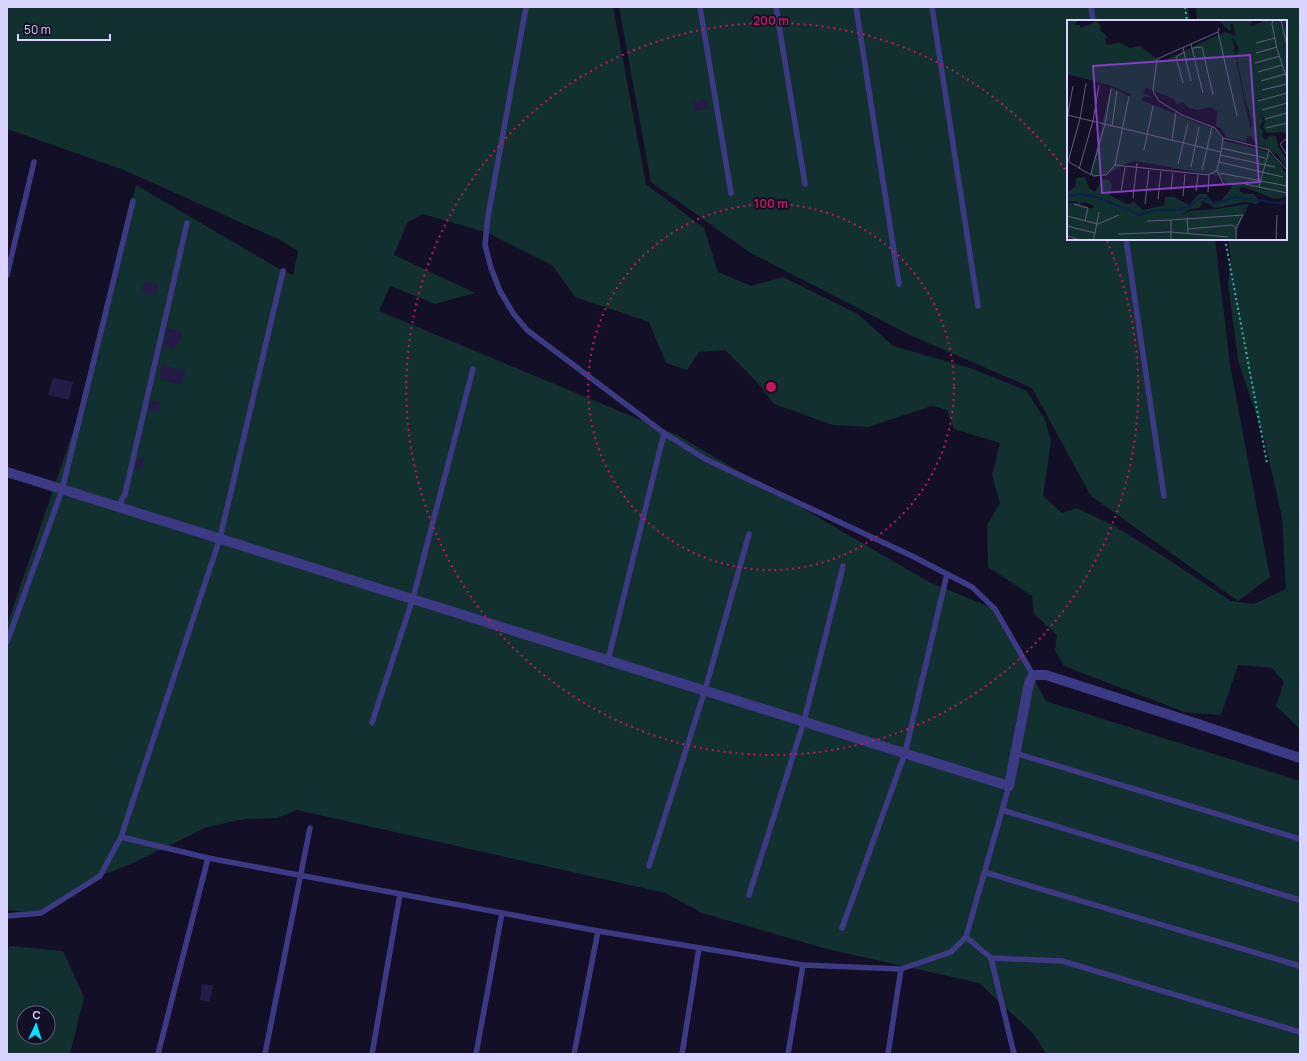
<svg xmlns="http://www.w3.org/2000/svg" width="1307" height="1061" font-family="Manrope,sans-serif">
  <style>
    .green { fill: #12302f; fill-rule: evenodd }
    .building { fill: #241b47 }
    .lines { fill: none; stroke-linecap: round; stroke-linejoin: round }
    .path { stroke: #2fb8b0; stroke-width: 2; stroke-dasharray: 2 3; stroke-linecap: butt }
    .lane { stroke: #3d3a85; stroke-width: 5.5 }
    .street { stroke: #3d3a85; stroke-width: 10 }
    .ring { fill: none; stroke: #c2185b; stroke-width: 2; stroke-dasharray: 2 4 }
    .inset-river { fill: none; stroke: #0c2248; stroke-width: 2 }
    .inset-road { fill: none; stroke: #625e7d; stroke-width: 1 }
    .view { fill: #843dc5; fill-opacity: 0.15; stroke: #843dc5; stroke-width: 2 }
    .inset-edge { fill: none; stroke: #d9d4ff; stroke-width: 2 }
    .centre { fill: #c2185b; stroke: #130f26; stroke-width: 2 }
    .ring-label { font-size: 12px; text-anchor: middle; font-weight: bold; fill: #c2185b; stroke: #130f26; stroke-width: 3.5; stroke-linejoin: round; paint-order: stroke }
  </style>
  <rect width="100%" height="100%" fill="#130f26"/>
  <!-- green -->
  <path class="green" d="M7,7h606l33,177 58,44 14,44 33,14 32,-9 75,37 35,32 77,22 57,23 18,29 6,21 -8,55 19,17 14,-5 35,16 52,32 68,45 23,3 32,-15 -4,-72 -17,-75 -27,-82 -10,-76 3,-27 -3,-18h58v-218h-89l-1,-14h104v722l-24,-23 8,-24 -12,-14 -34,-3 -17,50 -37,-3 -120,-46 -9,-16 2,-15 -23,-21 -2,-18 -44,-29 -1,-42 13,-22 -8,-28 8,-32 -46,-14 -7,-19 -15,-4 -64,21 -35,-2 -59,-21 -18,-23 -31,-31 -26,2 -12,18 -21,-7 -17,-41 -74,-25 -23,-32 -64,-32 -65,-19 -16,9 -13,32 81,38 -40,11 -45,-18 -11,25 298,124 252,147 66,27 51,92 254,80v273h-254l-13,-21 -54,-50 -152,-34 -125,-36 -37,-20 -368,-83 -20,8 -32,1 -38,8 -76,37 -31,12 -59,37 -34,-3v-285l78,-229 51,-211 147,86 10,4 5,-24 -18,-11 -156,-70 -117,-41z
    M619,7h569l2,14h-122v218h147l15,126 40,212 -32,24 -147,-105 -59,-108 -120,-52 -163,-84 -98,-70z
    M10,946l53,5 21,46 -14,57h-63v-102zM24,1013h24v24h-24z"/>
  <!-- building -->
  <path class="building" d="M706,98l3,10 -14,4 -3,-10z
    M144,282l14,2 -2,11 -14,-2z
    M167,328l15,4 -4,13h-3l-1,4 -11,-3z
    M162,365l23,5 -3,15 -23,-6z
    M53,378l20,4 -4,18 -21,-5z
    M151,400l9,2 -2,10 -10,-2z
    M138,456l7,2 -3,12 -7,-1z
    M202,984l11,1 -3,17 -10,-2z"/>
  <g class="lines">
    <!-- path -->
    <path class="path" d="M1185,7l2,14
      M1225,239l42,224"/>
    <!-- lane -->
    <path class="lane" d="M526,7l-38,209 -3,29 6,23 9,23 13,22 14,17 137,103 41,26 207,97 60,31 23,22 38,66
      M700,7l31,186
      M776,7l29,177
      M856,7l43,277
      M932,7l46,299
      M1091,7l2,14
      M1126,239l38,257
      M7,275l27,-113
      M118,507l7,-13 62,-271
      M7,642l55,-152 71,-289
      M608,660l56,-227
      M372,723l41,-125 60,-229
      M1015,753l285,86
      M1002,810l298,90
      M121,837l87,21 390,73 205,34 98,4 50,-17 15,-15 43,-151
      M649,866l56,-176 44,-156
      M984,872l316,94
      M749,895l55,-174 39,-155
      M7,916l34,-3 59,-37 21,-39 99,-299 63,-267
      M842,928l63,-175 42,-179
      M966,937l25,21 23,96
      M991,958l71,3 238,71
      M158,1054l50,-196
      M265,1054l45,-226
      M372,1054l28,-160
      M476,1054l26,-141
      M574,1054l24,-123
      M682,1054l17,-106
      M788,1054l15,-89
      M888,1054l13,-85"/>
    <!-- street -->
    <path class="street" d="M7,472l1002,314 20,-103 4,-8h13l149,48 105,35"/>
  </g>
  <!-- distance rings -->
  <g class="ring">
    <circle cx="771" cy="387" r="183"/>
    <path d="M1107 241A366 366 0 1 1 1067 172"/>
  </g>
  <!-- overview -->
  <g transform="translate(1067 20)">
    <rect width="220" height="220" fill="#130f26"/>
    <path d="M0,0h11l-3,5h5l1,3 16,-7 4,5 -1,4 8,7 -3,2 2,6 12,-3 11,6 10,-2 17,13 6,3 3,-2 2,4 -1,-5 58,-27 11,4 -3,-12h-3l1,8 -13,-12h36l-4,4 1,2 11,-4 -1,-2h26v114l-6,-2 -14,1 -4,-5 2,-7 -6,-11 4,11 -3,6 3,4 -1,4 3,5 6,-5 5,1 2,10 8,12 1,10 -10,-14 -21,-10 -5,-8h-4l-1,6 -20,-5 -4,-8 -6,-3 1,-15 -7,-4 -13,3 -8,-2 -6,-6 -7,2 -2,-5 -28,-11 -3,5 10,4h-10l-2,3 77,31 7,10 41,10 10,7 11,17v22l-12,2 -34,-13 -2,5 6,3h9l6,8 -4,2 -11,-2 -30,6 -12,-7 -3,7 -10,1 -10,7 10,-5 26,-2 33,-5 -11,24 -2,12h-157l-12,-3v-34h10l14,6 3,-3 -9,-4 -6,2 -2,-3 -10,1v-10l8,-5 1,-9 9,-1 4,11 6,4 7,-13 7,1 3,5 -2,10 17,9 7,-2 9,8 22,-5v-8h9l15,8 10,-11h7l7,8 8,-1 11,-14 -13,-11 -83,-15 -11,3 -19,11h-16l21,-88 19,10 1,-3 -22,-9 -42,-11zM165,17l7,11 -3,4 9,47 6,18 1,9 -3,2 1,-3 -6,-25z" fill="#12302f" fill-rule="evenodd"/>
    <path class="inset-river" d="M0,176l12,-2 18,3 43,18 15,-5h22l12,-4 13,-9 13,7 20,-7 42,6 10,-1"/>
    <path class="inset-road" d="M206,0l-1,4 5,25 10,30M214,0l6,26M152,8l-1,4 -61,27 -4,32 6,10 23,14 33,13 8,10M151,12l19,84M189,23l19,-5M124,24l12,49M116,28l8,33M126,28l9,-1 11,48M189,33l21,-6M188,43l25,-7M191,52l24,-7M194,61l24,-7M19,63l-6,36 -11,39v4l22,13M116,63l-7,-26 8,-5M44,69l-6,35 -14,49 2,3 13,-1 9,-10 14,-69M195,70l25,-6M191,81l29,-8M195,90l25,-7M0,95l154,37 2,-14 20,5 26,7 18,20M0,99l6,-33M198,99l22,-6M45,106l5,-35M199,108l21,-5M220,118l-7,6 7,11M105,120l4,-28M154,128l44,10M77,130l9,-44M153,135l55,12M152,142l64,15M111,144l10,-40M48,145l94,10 8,-5 4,-18M124,147l8,-40M12,149l14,-48 6,-36M135,150l10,-43M150,150l7,15M153,153l67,13M178,164l42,9M192,167l10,-37M104,170l2,-17M129,171l2,-16M54,172l4,-25M141,172l1,-17M116,176l2,-22M66,178l4,-35M91,179l3,-28M7,184l14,4 -3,13M78,184l4,-34M0,196l31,8 21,-9M120,197l1,17M80,201l24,-1M0,206l28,7 -2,7M121,209l44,-4 4,3M28,213l4,-21M51,214l53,-2 57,5M0,216l13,4M104,220v-20l72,-5 -7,13v12M209,220l1,-25"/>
    <path class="view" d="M183,35l9,127 -157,11 -9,-127z"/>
    <rect width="220" height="220" class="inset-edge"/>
  </g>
  <circle cx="771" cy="387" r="6" class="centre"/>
  <g class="ring-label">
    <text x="771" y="25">200 m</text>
    <text x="771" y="208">100 m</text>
  </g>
  <!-- border -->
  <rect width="1307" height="1061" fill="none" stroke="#d9d4ff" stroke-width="16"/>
  <!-- north arrow -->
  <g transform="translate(36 1025) rotate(4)"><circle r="19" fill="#130f26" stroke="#625e7d"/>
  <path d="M0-3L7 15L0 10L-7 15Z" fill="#00e5ff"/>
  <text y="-6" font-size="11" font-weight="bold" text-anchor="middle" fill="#d9d4ff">С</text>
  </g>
  <!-- scale -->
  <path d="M18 34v6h92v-6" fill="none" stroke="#d9d4ff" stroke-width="2"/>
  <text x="24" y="34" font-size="12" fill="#d9d4ff" stroke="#130f26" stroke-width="3" paint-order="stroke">50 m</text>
</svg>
